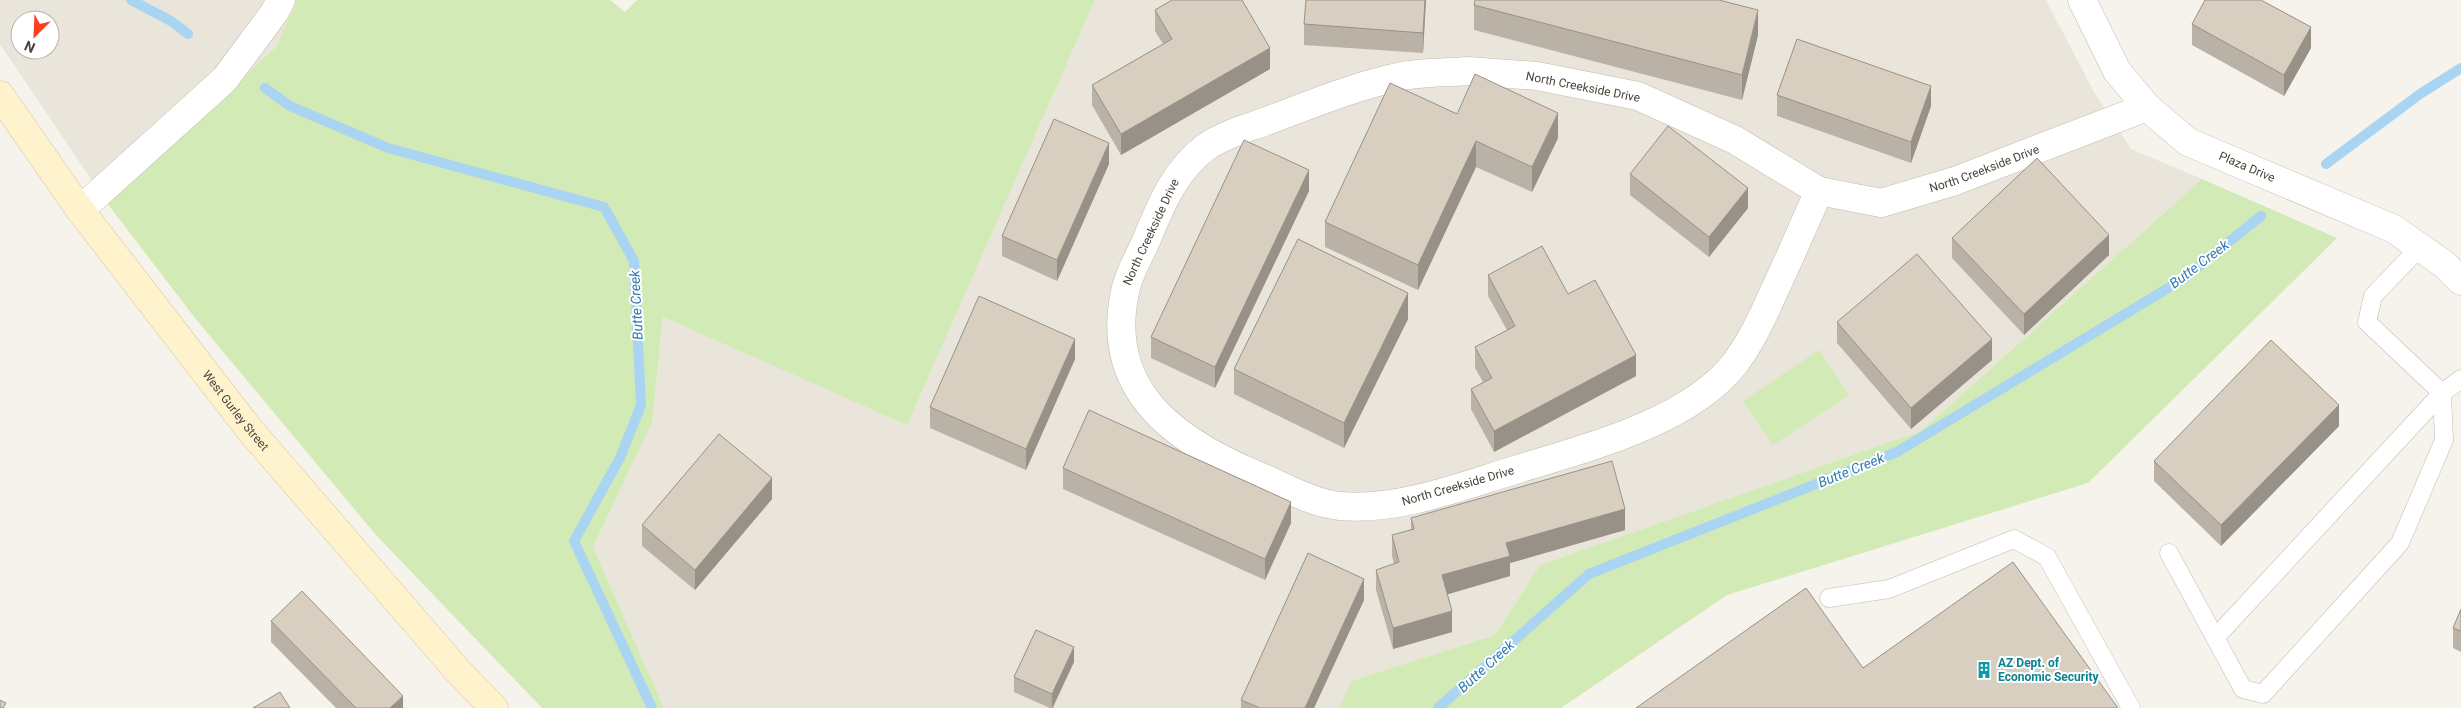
<svg xmlns="http://www.w3.org/2000/svg" width="2461" height="708" font-family="Roboto,sans-serif">
  <style>
    .residential { fill: #eae5da; fill-rule: evenodd }
    .green { fill: #d2eab5 }
    .lines { fill: none; stroke-linecap: round; stroke-linejoin: round }
    .stream { stroke: #a9d4f2; stroke-width: 10 }
    .service-casing { stroke: #c2bbae; stroke-width: 19 }
    .minor-casing { stroke: #c2bbae; stroke-width: 29 }
    .secondary-casing { stroke: #d6c79b; stroke-width: 29 }
    .service { stroke: #fff; stroke-width: 18 }
    .minor { stroke: #fff; stroke-width: 28 }
    .secondary { stroke: #fff3cd; stroke-width: 28 }
    .wall { fill: #bab2a6 }
    .shaded-wall { fill: #979187 }
    .building { fill: #d8cfc1; stroke: #979187 }
    .labels { text-anchor: middle; dominant-baseline: central; stroke-width: 4; stroke-linejoin: round; paint-order: stroke }
    .street-label { font-size: 12px; fill: #4b4439; stroke: #fff }
    .culture-label { font-size: 12px; font-weight: bold; fill: #0d838f; stroke: #fff; text-anchor: start }
    .water-label { font-size: 14px; font-style: italic; fill: #2e7ab2; stroke: #fff }
  </style>
  <rect width="100%" height="100%" fill="#f6f3ec"/>
  <!-- residential -->
  <path class="residential" d="M0,0h297l-21,47 -169,156 -107,-159zM20,20h30v30h-30z
    M1095,0h951l48,92 37,57 71,30 -281,252 -381,134 -45,70 -144,46 -12,27h-675l-71,-161 59,-124 11,-106 244,107z"/>
  <!-- green -->
  <path class="green" d="M297,0h313l15,12 12,-12h458l-188,425 -244,-108 -11,106 -59,124 71,161h-122l-166,-173 -181,-217 -88,-115 169,-156z
    M2202,179l135,59 -249,245 -361,112 -166,113h-222l12,-27 144,-46 45,-70 381,-134z
    M1819,350l30,45 -76,50 -30,-44z"/>
  <g class="lines">
    <!-- stream -->
    <path class="stream" d="M131,0l40,21 17,13
      M265,88l25,18 98,42 216,59 30,54 7,144 -21,53 -46,83 78,167
      M2326,164l94,-70 41,-26
      M1438,708l151,-134 308,-122 286,-173 78,-63"/>
    <!-- service casing -->
    <g class="service-casing">
      <path id="service" d="M2169,553l74,136 20,5 137,-151 44,-103 -2,-47 -75,-71 6,-26 47,-49
        M1829,598l60,-9 125,-50 33,18 84,151
        M2215,638l227,-245 19,-14"/>
    </g>
    <!-- minor casing -->
    <g class="minor-casing">
      <g id="minor">
        <path id="s1" d="M2082,0l35,71 30,36 41,35 206,87 51,36 16,16"/>
        <path d="M1468,71l69,5 101,20 97,44 84,51c-16,36 -32,73 -49,109 -9,21 -20,43 -34,62 -44,59 -149,86 -218,107 -56,17 -118,42 -178,37 -30,-3 -58,-21 -86,-32 -80,-34 -150,-84 -129,-182 3,-17 14,-35 21,-51 15,-36 28,-70 60,-94 17,-12 39,-18 58,-25 43,-16 88,-35 134,-45 22,-5 47,-4 70,-6z"/>
        <path id="s2" d="M1819,191l62,12 74,-22 192,-74"/>
        <path d="M80,210l145,-131 49,-66 7,-13"/>
      </g>
    </g>
    <!-- secondary casing -->
    <g class="secondary-casing">
      <g id="secondary">
        <path id="s3" d="M0,95l80,115 169,219 208,241 37,38"/>
      </g>
    </g>
    <!-- service -->
    <use href="#service" class="service"/>
    <!-- minor -->
    <use href="#minor" class="minor"/>
    <!-- secondary -->
    <use href="#secondary" class="secondary"/>
  </g>
  <!-- wall -->
  <path class="wall" d="M1426,0l-3,53 -119,-8v-21z
    M1474,5l284,30 -16,65 -268,-70z
    M1155,10l115,59 -149,86 -29,-50v-20l71,-41 -8,-13z
    M2192,24l119,24 -27,48 -92,-51z
    M1777,95l154,11 -20,57 -134,-47z
    M1457,114l101,24 -26,54 -56,-25 -58,123 -93,-43v-25z
    M1109,164l-52,117 -55,-25v-20z
    M1630,174l118,34 -39,49 -79,-62z
    M1309,191l-94,197 -64,-30v-21z
    M1952,238l157,17 -85,80 -72,-77z
    M1488,275l80,19 68,82 -142,76 -23,-43v-20l12,-7 -8,-14v-21l32,-17 -19,-34z
    M1408,319l-64,129 -110,-54v-25z
    M1837,322l155,38 -81,69 -74,-86z
    M1075,359l-49,111 -96,-42v-21z
    M2339,426l-118,120 -67,-65v-20z
    M1063,468l228,55 -26,57 -202,-91z
    M772,499l-77,91 -53,-44v-21z
    M1411,518l214,12 -115,33v13l-63,18 5,38 -59,17 -17,-59v-20l18,-6 -2,-8v-21l19,-5z
    M1364,600l-50,108h-73v-8z
    M2461,609v43l-8,-4v-20z
    M271,621l132,87h-67l-65,-66z
    M1074,662l-21,46h-3l-36,-16v-15z"/>
  <!-- shaded-wall -->
  <path class="shaded-wall" d="M1425,0h1l-3,53v-20z
    M1758,10v25l-16,65v-25z
    M2311,27v21l-27,48v-21z
    M1270,48v21l-149,86v-21z
    M1931,86v20l-20,57v-21z
    M1558,113v25l-26,54v-25z
    M1476,141v26l-58,123v-25z
    M1109,143v21l-52,117v-21z
    M1309,170v21l-94,197v-21z
    M1748,188v20l-39,49v-20z
    M2109,235v20l-85,80v-21z
    M1408,293v26l-64,129v-25z
    M1075,339v20l-49,111v-21z
    M1992,339v21l-81,69v-21z
    M1636,355v21l-142,76v-21z
    M2339,405v21l-118,120v-21z
    M772,478v21l-77,91v-20z
    M1291,502v21l-26,57v-21z
    M1625,509v21l-115,33v13l-68,20v-21l64,-32z
    M1364,579v21l-50,108h-9z
    M1452,611v21l-59,17v-21z
    M1074,647v15l-22,46v-14z
    M403,696v12h-13z"/>
  <!-- building -->
  <path class="building" d="M1172,0h70l28,48 -149,86 -29,-49 80,-46 -17,-29z
    M1306,0h119l-2,33 -119,-9z
    M1475,0h244l39,10 -16,65 -268,-70z
    M2205,0h56l50,27 -27,48 -92,-51z
    M1797,39l134,47 -20,56 -134,-47z
    M1475,74l83,39 -26,54 -56,-26 -58,124 -93,-43 65,-139 67,31z
    M1054,119l55,24 -52,117 -55,-24z
    M1668,126l80,62 -39,49 -79,-63z
    M1244,140l65,30 -94,197 -64,-30z
    M2037,158l72,77 -85,79 -72,-76z
    M1298,239l110,54 -64,130 -110,-54z
    M1542,246l26,48 27,-14 41,75 -142,76 -23,-42 21,-11 -17,-31 40,-21 -27,-51z
    M1917,254l75,85 -81,69 -74,-86z
    M979,296l96,43 -49,110 -96,-42z
    M2271,340l68,65 -118,120 -67,-64z
    M1089,410l202,92 -26,57 -202,-91z
    M719,434l53,44 -77,92 -53,-45z
    M1612,461l13,48 -119,34 4,13 -68,19 10,36 -59,17 -17,-58 23,-8 -7,-27 22,-6 -3,-11z
    M1308,553l56,26 -59,129h-45l-19,-8z
    M2013,562l105,146h-482l170,-120 57,80z
    M302,591l101,105 -13,12h-34l-85,-87z
    M2461,609v22l-8,-3z
    M1036,630l38,17 -22,47 -38,-17z
    M280,692l10,16h-37z
    M0,700l6,3 -3,5h-3z"/>
  <!-- icons -->
  <defs>
    <g id="building-bare" transform="scale(1.35)"><path d="M-4-6H4V6H1V3H-1V6H-4ZM-2.5-4.3h1.7v1.8h-1.7ZM.8-4.3h1.7v1.8H.8ZM-2.5-1h1.7V.8h-1.7ZM.8-1h1.7V.8H.8Z" fill="#0f9aa8" stroke="#fff" stroke-width="2.5" paint-order="stroke"/></g>
  </defs>
  <g fill-rule="evenodd">
    <use href="#building-bare" x="1984" y="670"/>
  </g>
  <g class="labels">
    <!-- street labels -->
    <g class="street-label">
      <text transform="translate(1583 87) rotate(11)">North Creekside Drive</text>
      <text stroke="none"><textPath href="#s1" startOffset="244">Plaza Drive</textPath></text>
      <text stroke="none"><textPath href="#s2" startOffset="172">North Creekside Drive</textPath></text>
      <text transform="translate(1151 232) rotate(-65)">North Creekside Drive</text>
      <text stroke="none"><textPath href="#s3" startOffset="394">West Gurley Street</textPath></text>
      <text transform="translate(1458 486) rotate(-16)">North Creekside Drive</text>
    </g>
    <!-- culture labels -->
    <g class="culture-label">
      <text x="1998" y="663">AZ Dept. of<tspan x="1998" dy="14">Economic Security</tspan></text>
    </g>
    <!-- water labels -->
    <g class="water-label">
      <text transform="translate(2199 264) rotate(-37)">Butte Creek</text>
      <text transform="translate(636 305) rotate(-93)">Butte Creek</text>
      <text transform="translate(1851 470) rotate(-22)">Butte Creek</text>
      <text transform="translate(1486 666) rotate(-42)">Butte Creek</text>
    </g>
  </g>
  <!-- north arrow -->
  <g transform="translate(35 35) rotate(204)"><circle r="24" fill="#ffffff" stroke="#b7b4b0"/>
  <path d="M0-4L9 19L0 12L-9 19Z" fill="#fc3f1d"/>
  <text y="-8" font-size="14" font-weight="bold" text-anchor="middle" fill="#4b4439">N</text>
  </g>
</svg>
